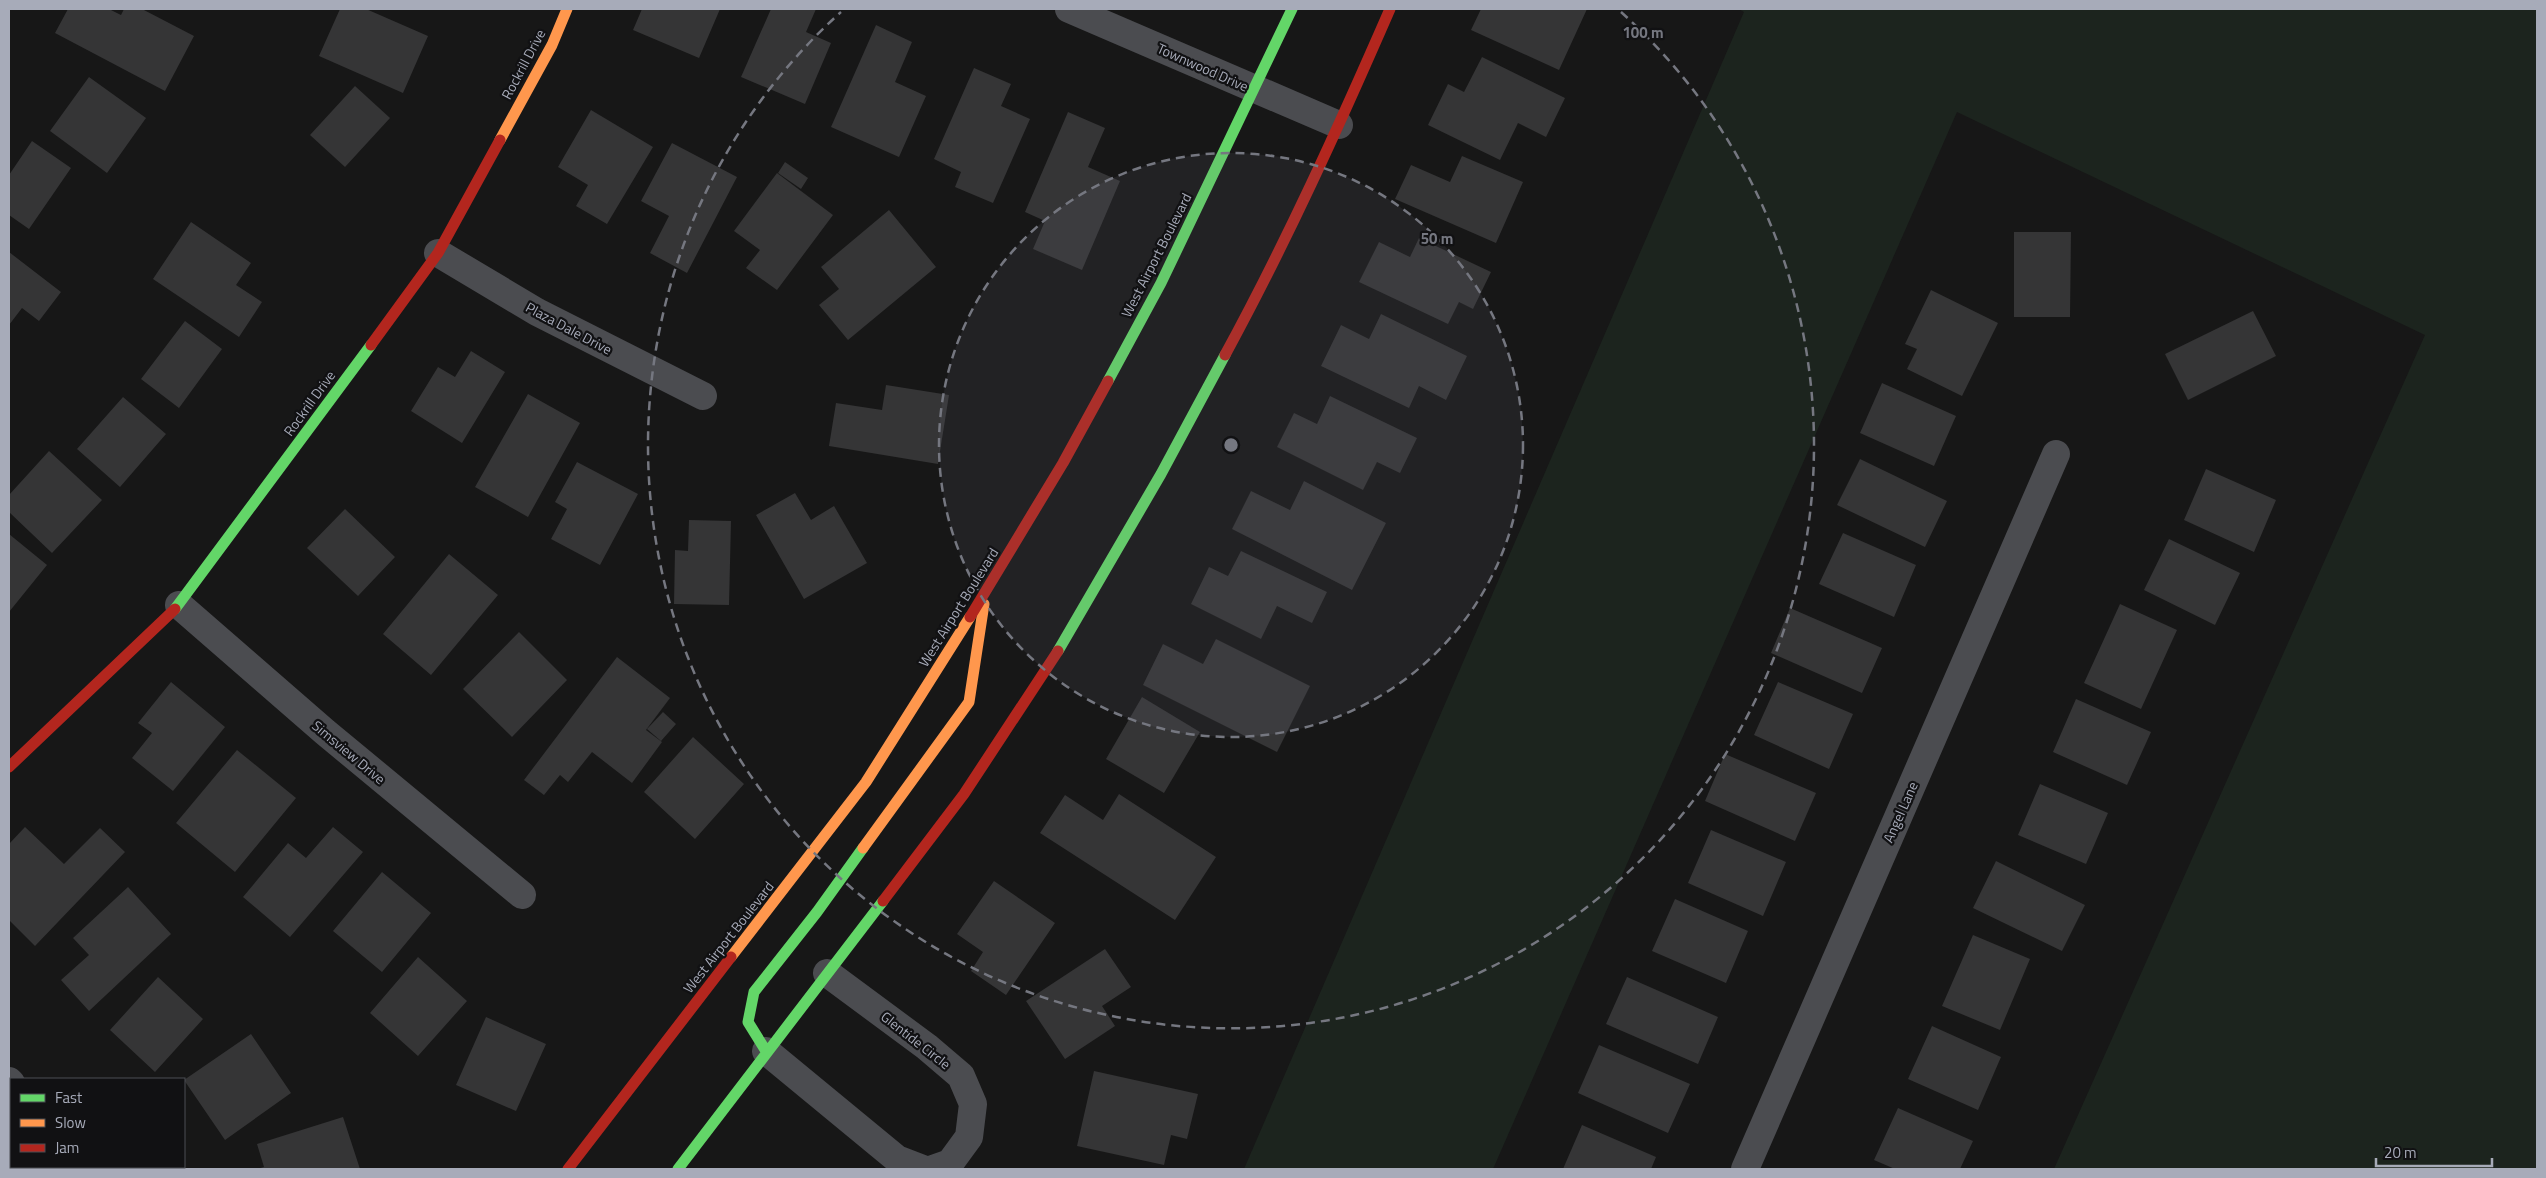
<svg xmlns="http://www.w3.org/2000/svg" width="2546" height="1178" font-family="'Titillium Web',sans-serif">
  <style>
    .green { fill: #1c241e }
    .building { fill: #353536 }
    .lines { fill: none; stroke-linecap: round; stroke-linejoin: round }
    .street { stroke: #4b4c50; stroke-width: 28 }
    .fast { stroke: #63d668; stroke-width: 11 }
    .slow { stroke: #ff974d; stroke-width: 11 }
    .jam { stroke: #b3261e; stroke-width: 11 }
    .ring { fill: none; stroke: #757780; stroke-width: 2.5; stroke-dasharray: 9 6 }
    .labels { text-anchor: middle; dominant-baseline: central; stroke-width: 4.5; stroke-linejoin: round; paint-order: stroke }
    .street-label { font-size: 14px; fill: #a7abb9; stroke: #111113 }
    .centre { fill: #757780; stroke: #111113; stroke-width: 2.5 }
    .ring-label { font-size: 15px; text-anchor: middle; font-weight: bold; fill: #757780; stroke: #111113; stroke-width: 4.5; stroke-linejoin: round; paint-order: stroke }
  </style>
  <rect width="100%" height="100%" fill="#171717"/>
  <!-- green -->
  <path class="green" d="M1739,9h798v1160h-483l371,-834 -468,-223 -464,1057h-249l500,-1157z"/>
  <!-- building -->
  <path class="building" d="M68,9h41l12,6 3,-6h18l52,27 -29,55 -110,-58z
    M340,9h26l62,27 -25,57 -84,-37z
    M642,9h78l-21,49 -66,-28z
    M771,9h45l-10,23 25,11 -26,61 -64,-27z
    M1481,9h106l-28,61 -88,-40z
    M876,25l36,17 -17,40 31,14 -27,61 -68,-30z
    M1482,57l83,41 -19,39 -28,-14 -18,37 -72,-35 20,-41 16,8z
    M974,68l37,16 -10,22 29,13 -37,84 -38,-16 6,-15 -27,-13z
    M89,77l57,41 -39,55 -57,-42z
    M355,86l35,32 -45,49 -35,-32z
    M591,110l62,37 -46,77 -31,-18 12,-21 -30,-18z
    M1068,112l37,16 -17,39 32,14 -38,89 -49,-21 12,-28 -20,-9z
    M32,141l39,27 -42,61 -20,-14v-40z
    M672,143l65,34 -50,96 -37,-20 19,-37 -28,-15z
    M1462,156l61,26 -27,61 -101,-44 16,-34 39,17z
    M785,162l23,16 -7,11 -23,-16z
    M777,173l56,42 -56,75 -31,-22 14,-18 -26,-19z
    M889,210l47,57 -88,73 -29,-35 20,-16 -18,-22z
    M191,222l60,41 -15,22 26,17 -23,35 -86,-58z
    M2014,232h57l-1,85h-56z
    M1419,238l72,34 -18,37 -14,-7 -11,22 -89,-42 20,-40 31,15z
    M9,252l52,40 -22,29 -17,-13 -13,17z
    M1931,290l67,33 -36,73 -55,-27 10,-20 -12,-5z
    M2253,311l23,45 -88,44 -23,-46z
    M1381,314l86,42 -21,44 -27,-14 -10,22 -88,-42 20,-41 28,14z
    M185,321l37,28 -43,59 -38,-29z
    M471,351l34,21 -43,71 -51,-32 27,-44 17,10z
    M1882,383l74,33 -22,50 -74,-33z
    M886,385l63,10 -11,69 -109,-18 7,-43 46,7z
    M528,394l52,29 -52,94 -53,-30z
    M1330,396l87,42 -17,35 -23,-11 -14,28 -86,-43 17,-34 23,11z
    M123,397l43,37 -46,53 -43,-38z
    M49,451l53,49 -50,53 -43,-41v-17z
    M1860,459l87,42 -22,46 -88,-42z
    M577,462l61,32 -38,71 -49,-26 16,-30 -12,-7z
    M2206,469l70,31 -22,52 -70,-32z
    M1304,481l82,42 -34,67 -120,-61 19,-38 39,19z
    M795,493l16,27 23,-14 33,57 -63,36 -48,-84z
    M345,509l50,48 -37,39 -51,-48z
    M689,520l42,1 -2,84 -55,-1 1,-54 13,1z
    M1843,533l73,32 -22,52 -75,-33z
    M9,534l38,31 -38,47z
    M2169,539l71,34 -25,52 -71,-35z
    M1241,551l86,41 -15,31 -35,-17 -16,33 -70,-35 18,-37 19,9z
    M449,554l49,41 -67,80 -48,-41z
    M2120,604l57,26 -36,79 -57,-26z
    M1790,608l92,40 -20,45 -91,-40z
    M519,632l48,48 -55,57 -49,-48z
    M1216,639l94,47 -33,66 -134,-67 20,-41 40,20z
    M617,657l53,41 -24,32 16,12 -30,41 -40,-31 -24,30 -8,-7 -16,20 -20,-15z
    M171,682l54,45 -52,64 -41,-33 20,-25 -14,-10z
    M1778,682l75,32 -24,55 -75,-34z
    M1142,697l58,35 -36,61 -58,-34z
    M2076,699l75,33 -24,53 -74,-33z
    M663,712l13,12 -15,17 -14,-12z
    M693,737l51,47 -49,55 -51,-47z
    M237,750l59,48 -61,74 -59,-49z
    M1725,754l91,39 -21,48 -90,-40z
    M2040,784l68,29 -22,51 -68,-29z
    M1119,794l97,63 -41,63 -135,-87 25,-38 38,25z
    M25,827l39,37 36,-36 25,24 -90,94 -26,-26v-76z
    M333,827l30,25 -73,85 -47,-40 45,-54 18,15z
    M1711,830l75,32 -23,54 -75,-33z
    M1996,861l89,44 -23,46 -89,-43z
    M382,872l49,41 -49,59 -49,-41z
    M994,881l61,42 -49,72 -35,-24 12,-19 -26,-18z
    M128,887l43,47 -82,77 -28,-31 28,-25 -16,-17z
    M1675,899l73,32 -22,52 -74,-32z
    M1973,935l57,24 -30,71 -58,-24z
    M1105,949l26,38 -29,19 13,20 -50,33 -39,-58z
    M418,957l49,44 -49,55 -48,-43z
    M158,977l45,42 -48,53 -45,-42z
    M1627,977l91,40 -20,47 -92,-40z
    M486,1017l60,27 -30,67 -60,-26z
    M1932,1026l69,31 -23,53 -70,-31z
    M251,1034l40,59 -66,47 -41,-60z
    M1599,1045l91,39 -22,49 -90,-40z
    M1094,1071l104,23 -11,45 -16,-4 -7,30 -87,-19z
    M1898,1108l75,33 -13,28h-65l-21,-9z
    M343,1117l17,52h-103l7,-2 -7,-23z
    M1582,1125l74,32 -5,12h-88z"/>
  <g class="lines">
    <!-- street -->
    <path class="street" d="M1069,9l270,116
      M438,253l99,59 166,84
      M179,605l146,127 197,163
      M827,973l100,74 34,29 12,28 -4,33 -19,26 -17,6
      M766,1051l131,108 26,10
      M9,1081l2,2
      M86,1167l3,2
      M1745,1169l311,-715"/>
    <!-- fast -->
    <path class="fast" d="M1108,381l53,-98 131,-274
      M175,609l196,-264
      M1058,651l103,-177 64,-119
      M766,1051l-18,-29 6,-30 63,-80 46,-64
      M678,1169l205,-268"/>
    <!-- slow -->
    <path class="slow" d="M500,140l52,-95 15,-36
      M863,848l106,-146 15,-98
      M731,957l135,-175 104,-165"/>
    <!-- jam -->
    <path class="jam" d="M371,345l67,-92 62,-113
      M1225,355c61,-112 114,-229 165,-346
      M970,617l93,-154 45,-82
      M9,767l166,-158
      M883,901l81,-107 94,-143
      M568,1169l163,-212"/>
  </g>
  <!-- distance rings -->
  <circle cx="1231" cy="445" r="292" fill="#757780" fill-opacity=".12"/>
  <g class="ring">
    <circle cx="1231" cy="445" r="292"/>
    <path d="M1621 12A583 583 0 1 1 841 12"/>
  </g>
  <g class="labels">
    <!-- street labels -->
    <g class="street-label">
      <text transform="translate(523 64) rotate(-62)">Rockrill Drive</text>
      <text transform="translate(1203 67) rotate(24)">Townwood Drive</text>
      <text transform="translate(1156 255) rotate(-63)">West Airport Boulevard</text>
      <text transform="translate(569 328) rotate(28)">Plaza Dale Drive</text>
      <text transform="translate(309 403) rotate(-54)">Rockrill Drive</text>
      <text transform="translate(958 607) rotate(-58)">West Airport Boulevard</text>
      <text transform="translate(349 752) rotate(40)">Simsview Drive</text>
      <text transform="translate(1900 812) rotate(-66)">Angel Lane</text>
      <text transform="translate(728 937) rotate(-52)">West Airport Boulevard</text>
      <text transform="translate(916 1040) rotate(38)">Glentide Circle</text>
    </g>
  </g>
  <circle cx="1231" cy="445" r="8" class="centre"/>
  <g class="ring-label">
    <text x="1643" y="38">100 m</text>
    <text x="1437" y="244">50 m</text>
  </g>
  <!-- border -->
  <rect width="2546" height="1178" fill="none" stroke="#a7abb9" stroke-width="20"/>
  <!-- legend -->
  <rect x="10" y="1078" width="175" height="90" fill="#111113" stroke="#4d4f55"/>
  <rect x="20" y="1094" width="25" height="8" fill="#63d668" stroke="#4d4f55"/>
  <text x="55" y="1103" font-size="15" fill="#a7abb9">Fast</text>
  <rect x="20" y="1119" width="25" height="8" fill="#ff974d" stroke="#4d4f55"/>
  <text x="55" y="1128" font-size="15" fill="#a7abb9">Slow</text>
  <rect x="20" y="1144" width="25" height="8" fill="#b3261e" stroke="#4d4f55"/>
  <text x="55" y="1153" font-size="15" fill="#a7abb9">Jam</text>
  <!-- scale -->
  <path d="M2376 1158v8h116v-8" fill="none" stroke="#a7abb9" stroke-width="2.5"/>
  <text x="2384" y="1158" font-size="15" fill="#a7abb9" stroke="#111113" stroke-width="4" paint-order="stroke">20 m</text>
</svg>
